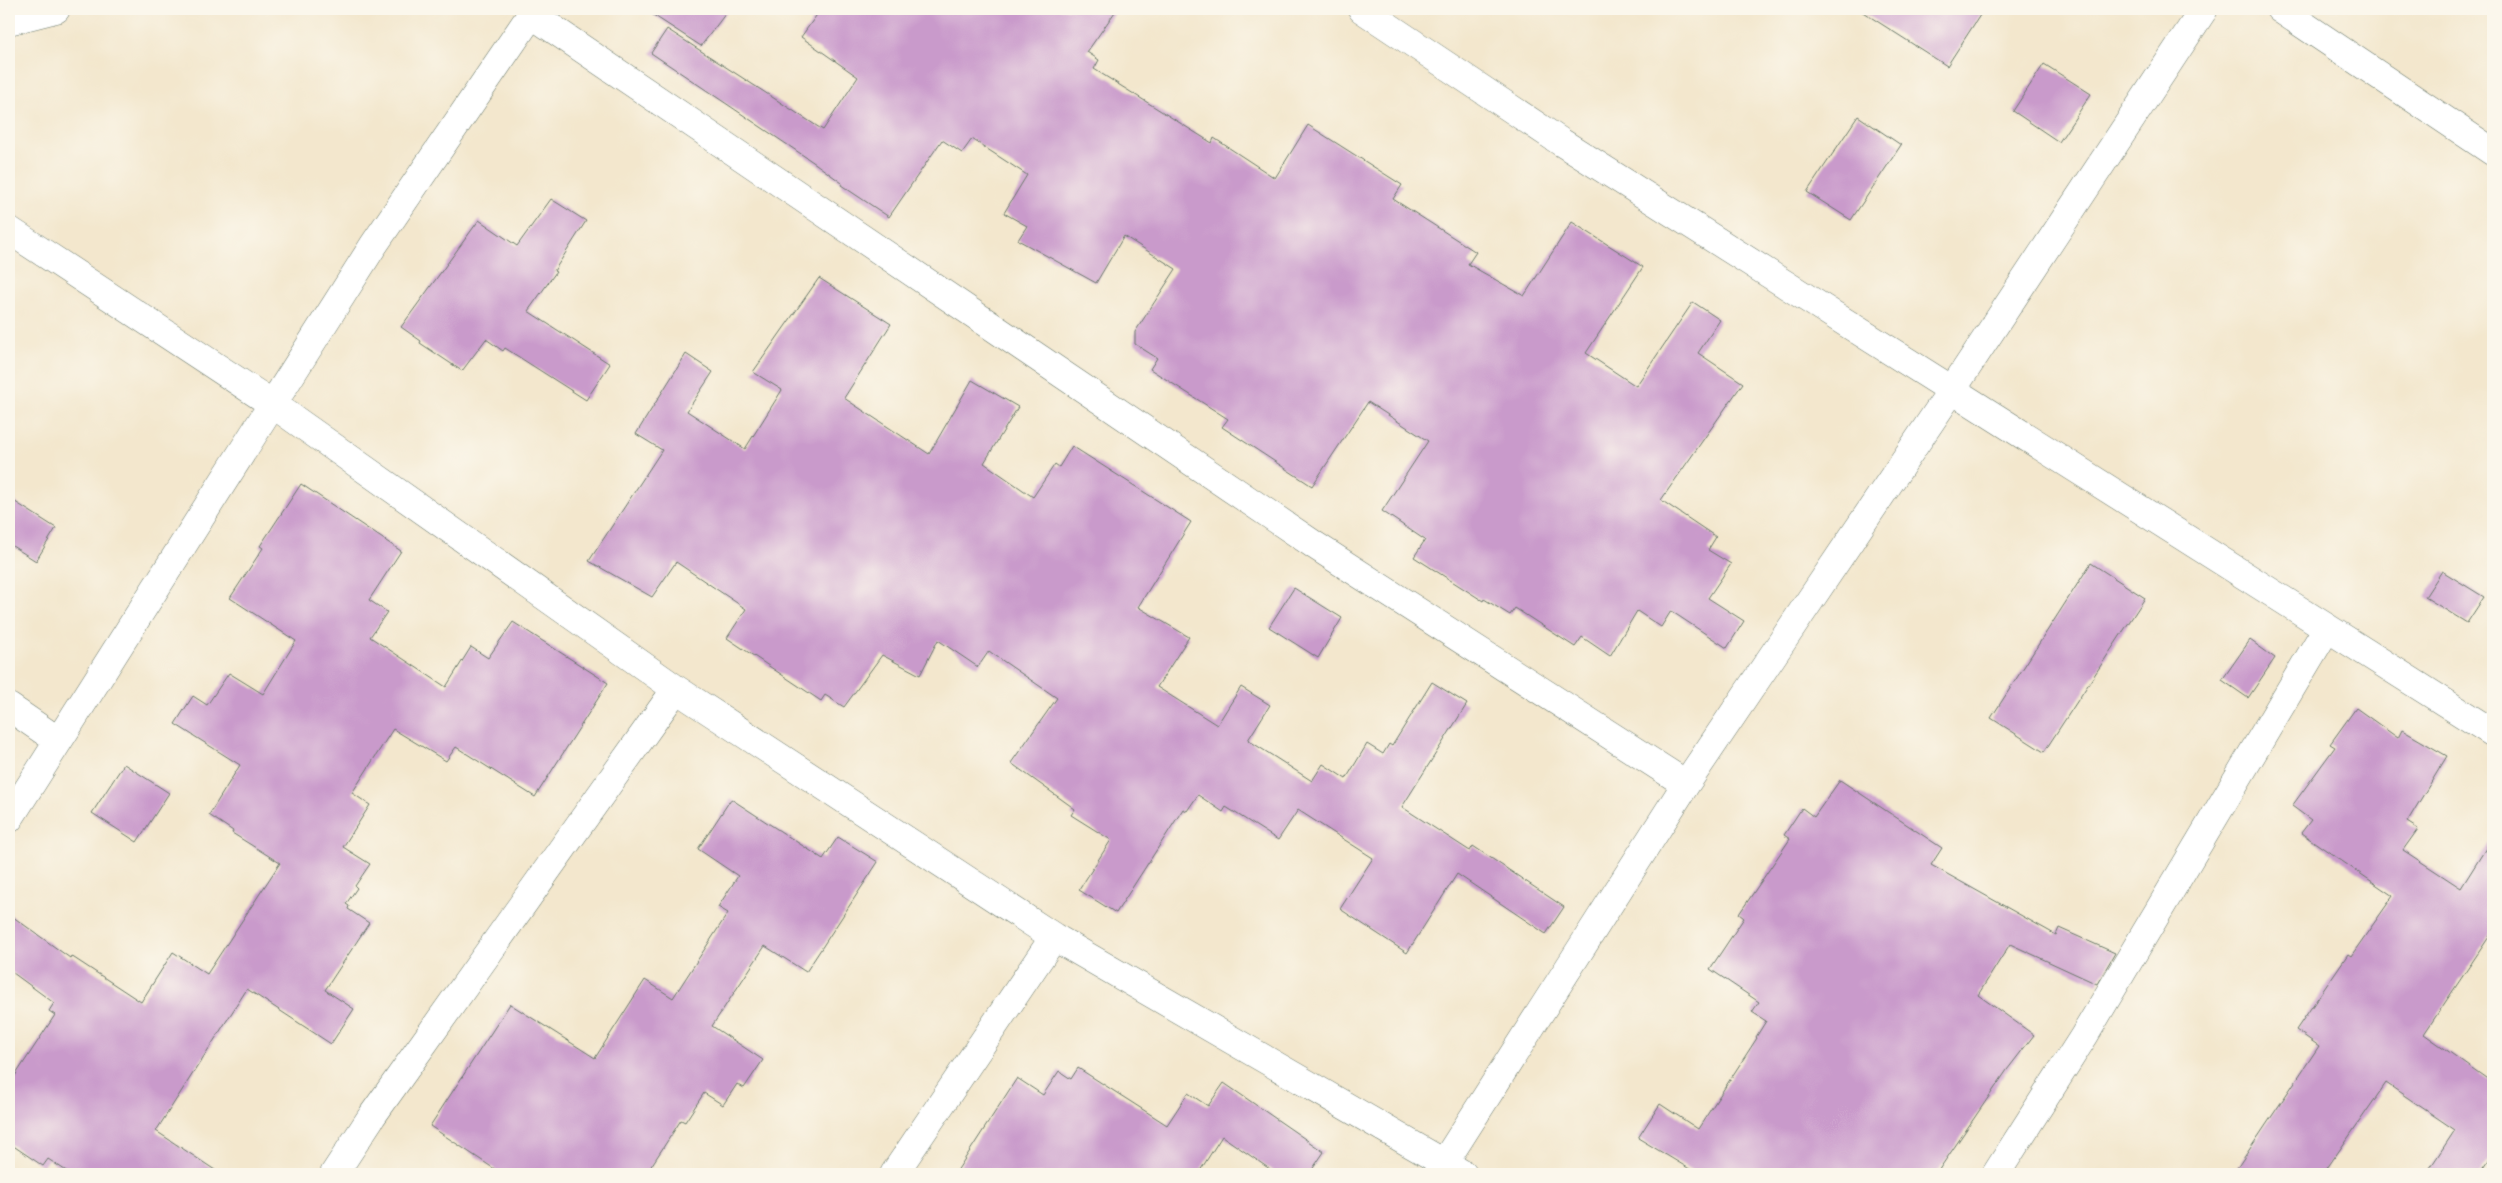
<svg xmlns="http://www.w3.org/2000/svg" width="2502" height="1183" font-family="'Gochi Hand',sans-serif">
  <style>
    .building { fill: #c99acb }
    .lines { fill: none; stroke-linecap: round; stroke-linejoin: round }
    .street-casing { stroke: #69786a; stroke-width: 29 }
    .street { stroke: #fff; stroke-width: 28 }
  </style>
  <rect width="100%" height="100%" fill="#fbf7ec"/>
  <filter id="ink" filterUnits="userSpaceOnUse"><feTurbulence type="fractalNoise" baseFrequency=".02" numOctaves="2"/><feDisplacementMap in="SourceGraphic" scale="10" xChannelSelector="R" yChannelSelector="G"/><feConvolveMatrix kernelMatrix="1 2 1 2 8 2 1 2 1" color-interpolation-filters="sRGB"/></filter>
  <filter id="wash" filterUnits="userSpaceOnUse"><feTurbulence type="fractalNoise" baseFrequency=".0096" numOctaves="4" result="noise"/><feDisplacementMap in="SourceGraphic" scale="20" xChannelSelector="R" yChannelSelector="G"/><feGaussianBlur stdDeviation="1.12" result="paint"/><feColorMatrix in="noise" values="0 0 0 0 0 0 0 0 0 0 0 0 0 0 0 0 0 1.4 0 .05"/><feComposite in="paint" operator="in"/></filter>
  <g filter="url(#wash)">
    <rect width="100%" height="100%" fill="#f3e7cd"/>
    <g id="blocks">
      <!-- building -->
      <path class="building" d="M644,9h85l-28,37z
        M821,9h296l-30,43 12,8 -5,9 118,74 2,-5 61,40 33,-53 94,60 -9,14 83,53 -8,12 56,32 48,-74 71,45 -57,86 50,33 57,-84 27,18 -22,33 45,30 -82,117 55,37 -8,13 23,14 -23,34 36,23 -17,27 -56,-37 -10,16 -24,-16 -27,45 -28,-19 -7,10 -60,-39 -5,7 -26,-16 -1,2 -69,-44 11,-17 -43,-29 46,-70 -60,-39 -56,84 -90,-59 6,-8 -78,-50 7,-11 -22,-14v-12l41,-63 -52,-33 -28,47 -78,-43 9,-14 -23,-13 23,-38 -55,-36 -10,14 -20,-13 -53,77 -48,-32 1,-2 -26,-19 -165,-111 16,-24 156,101 35,-53 -57,-40z
        M1858,9h126l-37,57z
        M2044,64l47,30 -32,48 -46,-31z
        M1858,116l43,29 -50,75 -44,-28z
        M551,199l35,22 -32,50 2,1 -28,39 82,53 -24,36 -81,-52 -2,3 -17,-12 -24,32 -42,-28 1,-2 -20,-14 78,-107 38,26z
        M819,278l72,46 -47,74 44,29 41,27 43,-74 46,27 -34,56 49,34 22,-33 4,3 13,-21 119,76 -53,85 51,30 -32,50 60,38 24,-38 29,18 -22,35 64,41 11,-17 23,15 21,-35 16,10 6,-10 3,2 40,-64 35,22 -65,103 68,44 3,-5 91,61 -18,27 -89,-60 -50,79 -67,-44 33,-51 -75,-48 -20,30 -52,-33 -3,5 -25,-17 -11,16 -4,-2 -67,104 -37,-23 32,-50 -40,-25 4,-6 -64,-46 46,-65 -64,-44 -4,-3 -11,16 -40,-27 -18,35 -38,-20 -38,52 -19,-12 -4,6 -94,-63 19,-29 -70,-47 -24,35 -63,-36 73,-111 -26,-16 50,-80 27,18 -26,39 58,38 37,-59 -29,-18z
        M301,484l100,67 -32,49 18,12 -17,25 76,50 25,-40 17,11 25,-36 95,61 -73,114 -79,-50 -10,14 -53,-32 -41,64 18,12 -27,42 27,17 -15,22 2,2 -11,16 3,2 -1,3 21,14 -44,67 29,19 -23,35 -84,-55 -91,142 65,43h-150l-23,-15 -5,7 -34,-23v-58l46,-70 -6,-4 5,-8 -45,-33v-56l61,44 1,-2 70,46 32,-50 34,22 73,-111 -48,-30 1,-2 -24,-16 31,-50 -65,-41 18,-28 14,9 22,-32 34,21 33,-53 -66,-43 33,-50 -3,-2z
        M9,498l47,30 -20,33 -27,-17z
        M2091,563l54,35 -101,154 -53,-34z
        M2442,571l42,26 -17,26 -42,-26z
        M1294,588l48,30 -24,40 -49,-31z
        M2250,640l25,18 -27,40 -26,-18z
        M2356,708l42,30 4,-8 45,26 -40,66 11,7 -15,21 58,38 32,-51v94l-69,103 69,49v72l-13,19h-54l29,-44 -69,-47 -63,91h-90l86,-128 -23,-16 52,-76 3,2 42,-60 -92,-63 10,-13 -19,-14 43,-59 -5,-3z
        M124,764l45,29 -32,49 -45,-29z
        M1840,780l102,68 -11,17 125,70 3,-7 56,25 -18,31 -87,-40 -32,51 56,40 -27,35 -71,104h-238l-60,-36 22,-34 38,25 59,-91 -1,-1 10,-16 -14,-9 7,-10 -49,-33 34,-51 -5,-4 51,-75 -6,-4 18,-27 12,9z
        M731,799l92,60 15,-22 40,25 -72,110 -41,-26 -53,80 51,34 -19,28 -7,-4 -14,21 -19,-12 -19,29 -4,-2 -35,54h-144l-72,-48 80,-122 85,54 50,-78 28,18 55,-85 -10,-6 20,-31 -40,-27z
        M1078,1068l89,57 21,-32 20,13 16,-23 100,69 -15,22h-32l-55,-38 -24,38h-243l62,-96 26,17 16,-24 12,8z"/>
    </g>
  </g>
  <g filter="url(#ink)">
    <use href="#blocks" fill-opacity="0" stroke="#69786a" stroke-width="1"/>
    <g class="lines">
      <!-- street casing -->
      <g class="street-casing">
        <path id="street" d="M1362,9l199,133 932,591
          M2280,9l213,143
          M531,14l785,532 370,238
          M9,21l47,-12
          M9,230l265,175 402,284 378,248 409,237
          M9,707l48,33
          M9,819l364,-573 162,-237
          M334,1174l38,-58 304,-427
          M894,1174l160,-237
          M1437,1174l249,-390 266,-394 252,-381
          M1996,1174l88,-138 243,-408"/>
      </g>
      <!-- street -->
      <use href="#street" class="street"/>
    </g>
  </g>
  <!-- margin -->
  <rect width="2502" height="1183" fill="none" stroke="#fbf7ec" stroke-width="30"/>
</svg>
